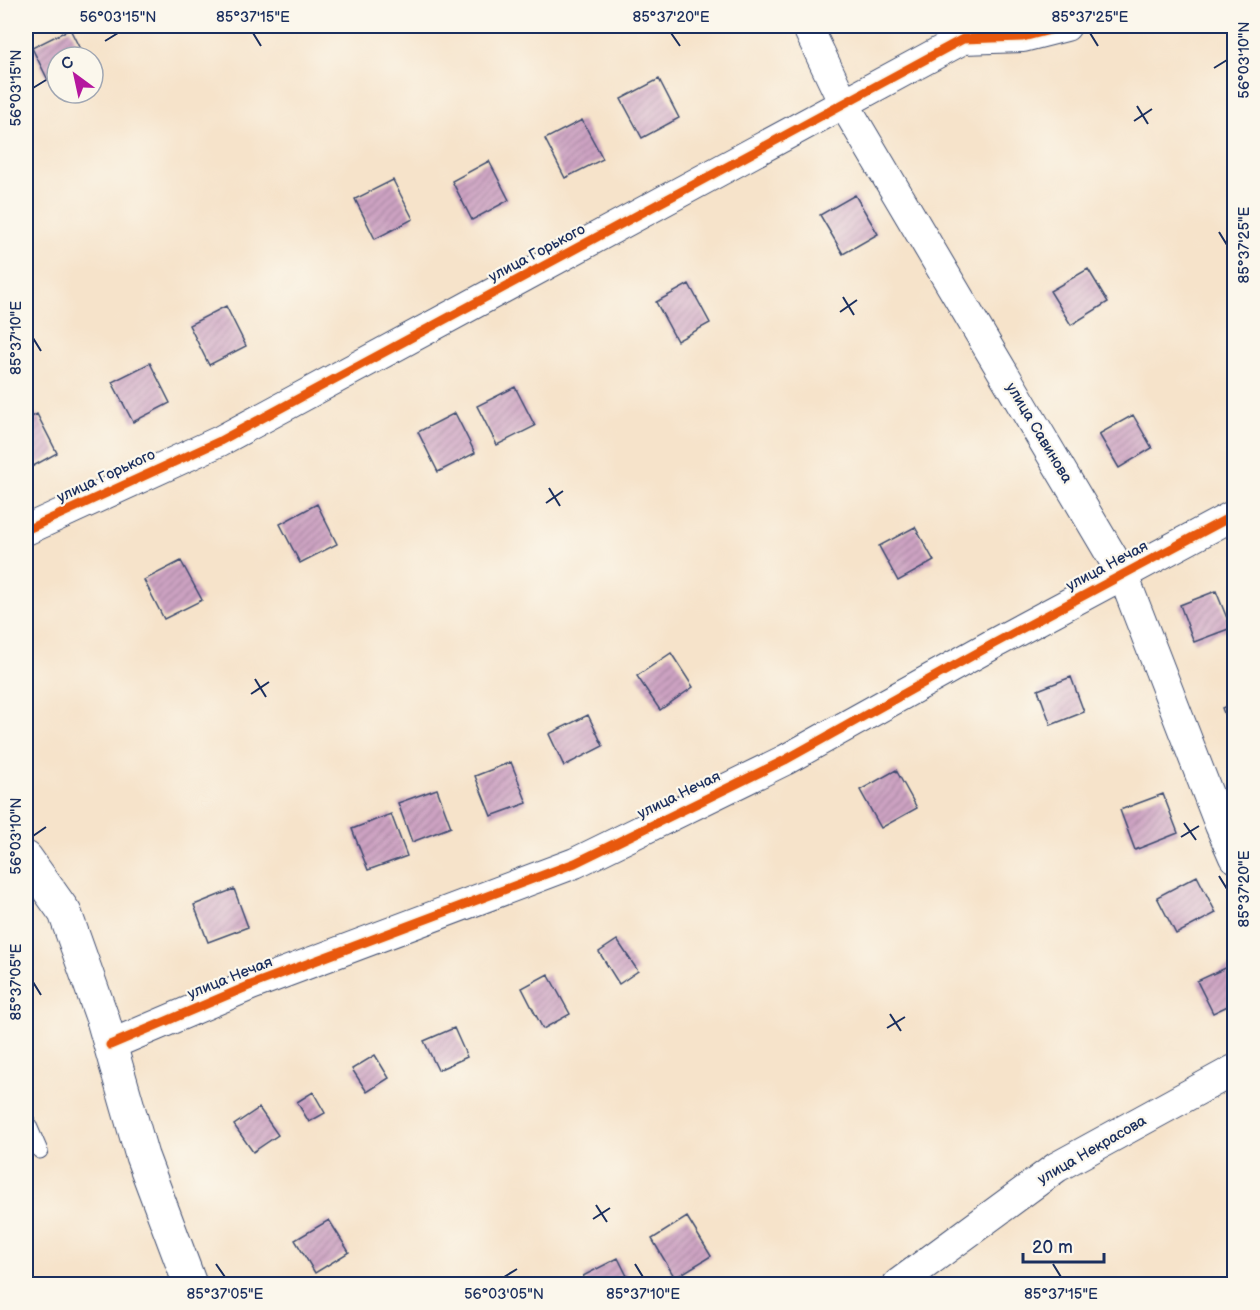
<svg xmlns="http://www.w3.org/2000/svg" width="1260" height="1310" font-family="'Balsamiq Sans',sans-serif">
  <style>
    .building { fill: url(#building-hatch) }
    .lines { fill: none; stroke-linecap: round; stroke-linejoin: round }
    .service-casing { stroke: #3c4a6e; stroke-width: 17 }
    .minor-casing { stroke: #3c4a6e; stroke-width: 32 }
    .tertiary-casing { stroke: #3c4a6e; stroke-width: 35 }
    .service { stroke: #fff; stroke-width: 15 }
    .minor { stroke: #fff; stroke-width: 30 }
    .tertiary { stroke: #fff; stroke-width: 33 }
    .cycleway-casing { stroke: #fbf7ec; stroke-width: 13 }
    .cycleway { stroke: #e8590c; stroke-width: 9 }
    .ticks { fill: none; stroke: #1b2f5e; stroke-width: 2 }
    .labels { text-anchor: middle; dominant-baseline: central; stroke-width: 4.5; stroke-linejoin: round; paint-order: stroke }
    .street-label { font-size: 15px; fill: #1b2f5e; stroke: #fbf7ec }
    .neatline { fill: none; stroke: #1b2f5e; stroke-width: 2 }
    .ticks-label { font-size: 15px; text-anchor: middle; fill: #1b2f5e }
  </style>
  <defs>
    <pattern id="building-hatch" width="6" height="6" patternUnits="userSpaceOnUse" patternTransform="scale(1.5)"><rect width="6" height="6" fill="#cda3c2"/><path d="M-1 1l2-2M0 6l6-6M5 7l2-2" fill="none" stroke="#a685a1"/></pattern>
  </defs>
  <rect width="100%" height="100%" fill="#fbf7ec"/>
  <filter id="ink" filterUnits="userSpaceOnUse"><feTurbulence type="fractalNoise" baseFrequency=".0167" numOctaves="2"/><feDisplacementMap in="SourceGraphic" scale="12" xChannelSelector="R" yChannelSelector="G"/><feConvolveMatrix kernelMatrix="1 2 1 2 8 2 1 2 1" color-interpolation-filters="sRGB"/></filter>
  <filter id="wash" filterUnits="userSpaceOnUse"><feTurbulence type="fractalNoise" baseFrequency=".008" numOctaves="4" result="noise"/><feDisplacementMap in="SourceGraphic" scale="24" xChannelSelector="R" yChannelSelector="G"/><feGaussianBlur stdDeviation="1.35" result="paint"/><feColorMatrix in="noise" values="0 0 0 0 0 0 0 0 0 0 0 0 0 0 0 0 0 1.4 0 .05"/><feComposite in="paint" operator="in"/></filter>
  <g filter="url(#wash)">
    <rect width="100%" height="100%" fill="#f6e3ca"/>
    <g id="blocks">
      <!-- building -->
      <path class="building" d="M70,29l14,28h-27v19l-9,4 -16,-32z
        M659,79l20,39 -37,20 -21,-39z
        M582,120l21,39 -38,19 -20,-39z
        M489,161l20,39 -37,20 -20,-39z
        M393,180l20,39 -38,20 -20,-40z
        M855,195l23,39 -35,20 -23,-39z
        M1088,269l20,33 -37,23 -21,-34z
        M689,284l21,39 -33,18 -21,-39z
        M226,306l20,40 -37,19 -20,-40z
        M150,363l20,40 -37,19 -21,-40z
        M515,387l20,39 -38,19 -20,-39z
        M455,413l20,40 -37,19 -20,-40z
        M37,414l20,39 -31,17v-50z
        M1133,415l19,33 -33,20 -20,-34z
        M317,504l20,40 -37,19 -20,-39z
        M915,527l19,34 -36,20 -19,-35z
        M181,561l21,39 -38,19 -20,-39z
        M1216,591l15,37 -37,14 -14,-37z
        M671,653l22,34 -33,23 -23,-34z
        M1071,677l13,35 -33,13 -13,-35z
        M1234,703v36l-12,-31z
        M588,715l15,31 -39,20 -15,-32z
        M511,762l16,41 -36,13 -16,-40z
        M896,770l21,38 -36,20 -21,-38z
        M437,789l14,38 -39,15 -14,-39z
        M1163,794l15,39 -43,17 -15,-40z
        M391,814l16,42 -39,14 -16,-41z
        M1197,876l19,37 -40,21 -19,-37z
        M234,889l14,38 -40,15 -14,-37z
        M617,940l21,31 -19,13 -20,-32z
        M1232,965l2,5v33l-21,10 -16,-32z
        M548,974l22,40 -27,15 -21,-41z
        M454,1028l13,29 -29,13 -14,-29z
        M375,1055l14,23 -22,14 -15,-23z
        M313,1092l12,21 -16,9 -12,-20z
        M259,1108l19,27 -25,17 -19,-27z
        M687,1217l24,39 -36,22 -23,-39z
        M329,1220l20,32 -34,21 -20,-33z
        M618,1258l13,26h-43l-5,-8z"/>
    </g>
  </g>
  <g filter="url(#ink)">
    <use href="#blocks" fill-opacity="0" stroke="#3c4a6e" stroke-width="1.5"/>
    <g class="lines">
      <!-- service casing -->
      <g class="service-casing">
        <path id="service" d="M26,1119l14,32"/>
      </g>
      <!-- minor casing -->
      <g class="minor-casing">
        <path id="minor" d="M807,26l37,78 279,471 97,250 14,32
          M26,530l194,-89 743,-402 60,-2 43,-11
          M110,1045l141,-60 324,-122 210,-103 210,-117 239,-128
          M898,1284l159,-117 177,-97"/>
      </g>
      <!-- tertiary casing -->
      <g class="tertiary-casing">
        <path id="tertiary" d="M26,858l39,55 38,107 39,136 48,128"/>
      </g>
      <!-- service -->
      <use href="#service" class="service"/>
      <!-- minor -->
      <use href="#minor" class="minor"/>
      <!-- tertiary -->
      <use href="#tertiary" class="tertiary"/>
      <!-- cycleway casing -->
      <g class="cycleway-casing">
        <path id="cycleway" d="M26,530l194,-89 743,-402 60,-2 43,-11
          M110,1045l141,-60 324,-122 210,-103 210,-117 239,-128"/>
      </g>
      <!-- cycleway -->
      <use href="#cycleway" class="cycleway"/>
    </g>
  </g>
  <!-- ticks -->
  <path class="ticks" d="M253,33l8,13M671,33l9,13M1090,33l8,13M105,41l13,-8M1214,68l13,-8M33,88l13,-8M1137,106l11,18M1134,121l18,-12M1219,232l8,13M843,297l11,18M840,312l17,-12M33,338l8,13M549,488l11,18M546,503l17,-12M255,679l11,18M251,694l18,-12M1184,823l12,17M33,836l13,-9M1181,837l18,-11M1219,876l8,13M33,982l8,13M890,1014l11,17M887,1028l18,-11M596,1205l11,17M593,1219l17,-11M216,1264l9,13M635,1264l8,13M1053,1264l8,13M504,1277l13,-8"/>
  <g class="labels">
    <!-- street labels -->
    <g class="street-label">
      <text transform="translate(537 253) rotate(-28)">улица Горького</text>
      <text transform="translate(1039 433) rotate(59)">улица Савинова</text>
      <text transform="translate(106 476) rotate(-25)">улица Горького</text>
      <text transform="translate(1107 566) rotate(-28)">улица Нечая</text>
      <text transform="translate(679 795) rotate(-26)">улица Нечая</text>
      <text transform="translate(230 978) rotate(-22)">улица Нечая</text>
      <text transform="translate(1092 1150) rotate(-30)">улица Некрасова</text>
    </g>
  </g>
  <!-- margin -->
  <rect width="1260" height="1310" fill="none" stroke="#fbf7ec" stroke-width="66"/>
  <!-- north arrow -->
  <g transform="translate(75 75) rotate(327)"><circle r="28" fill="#fbf7ec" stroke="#a1a7b3" stroke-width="1.5"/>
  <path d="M0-4.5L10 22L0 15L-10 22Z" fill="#b5179e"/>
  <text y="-9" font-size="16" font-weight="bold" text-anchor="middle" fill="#1b2f5e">С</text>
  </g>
  <!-- scale -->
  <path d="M1023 1253v9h81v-9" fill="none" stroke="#1b2f5e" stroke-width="3"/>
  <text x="1032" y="1253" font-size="18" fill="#1b2f5e" stroke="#fbf7ec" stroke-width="4.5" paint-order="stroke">20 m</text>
  <rect x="33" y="33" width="1194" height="1244" class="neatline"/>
  <g class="ticks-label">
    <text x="118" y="22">56°03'15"N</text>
    <text x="253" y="22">85°37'15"E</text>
    <text x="671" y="22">85°37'20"E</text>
    <text x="1090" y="22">85°37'25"E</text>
    <text transform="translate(1244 60) rotate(-90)" y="5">56°03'10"N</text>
    <text transform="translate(16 88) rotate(-90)" y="5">56°03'15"N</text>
    <text transform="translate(1244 245) rotate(-90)" y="5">85°37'25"E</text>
    <text transform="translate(16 338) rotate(-90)" y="5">85°37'10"E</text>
    <text transform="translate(16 836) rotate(-90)" y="5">56°03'10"N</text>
    <text transform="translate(1244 889) rotate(-90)" y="5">85°37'20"E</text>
    <text transform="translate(16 982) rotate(-90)" y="5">85°37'05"E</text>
    <text x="225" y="1299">85°37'05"E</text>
    <text x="504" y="1299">56°03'05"N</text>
    <text x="643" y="1299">85°37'10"E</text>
    <text x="1061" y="1299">85°37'15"E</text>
  </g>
</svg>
